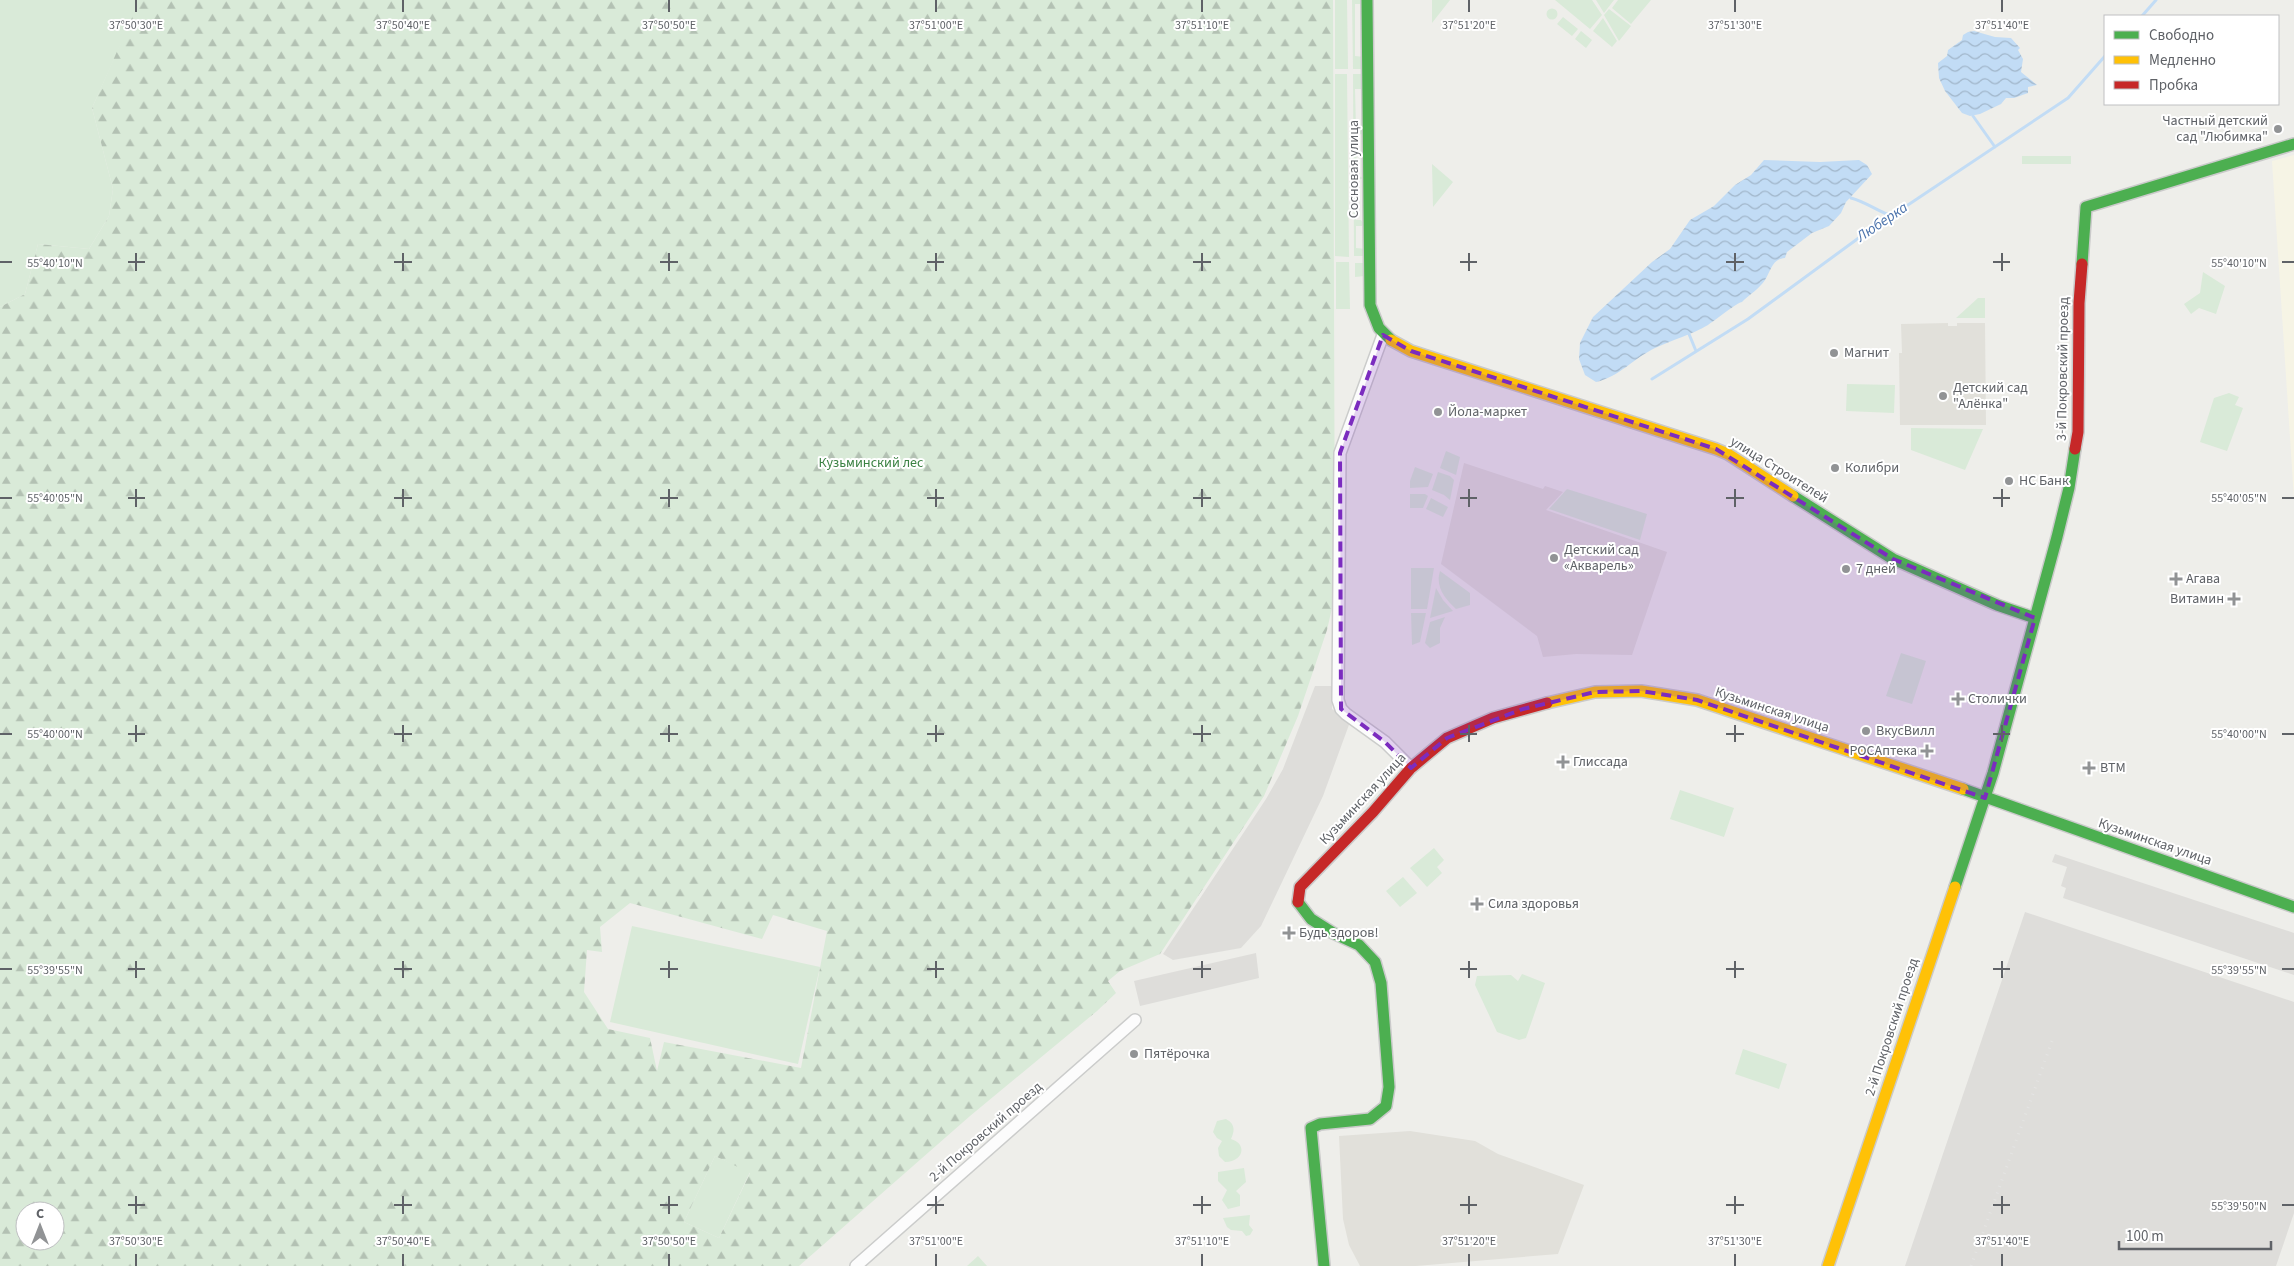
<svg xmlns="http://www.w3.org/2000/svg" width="2294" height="1266" font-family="'Source Sans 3',sans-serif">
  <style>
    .commercial { fill: #f6f4e5 }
    .industrial { fill: #deddda }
    .education { fill: #e1e0da }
    .green { fill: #d9ead8 }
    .forest { fill: url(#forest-firs); fill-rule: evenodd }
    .water { fill: url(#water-waves) }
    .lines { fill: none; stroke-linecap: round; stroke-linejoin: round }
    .stream { stroke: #c2dcf5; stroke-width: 3 }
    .street-casing { stroke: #cbcccb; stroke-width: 14 }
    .fast-casing { stroke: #cacaca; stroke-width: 14 }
    .slow-casing { stroke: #cacaca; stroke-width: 14 }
    .jam-casing { stroke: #cacaca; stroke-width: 14 }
    .street { stroke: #fcfcfc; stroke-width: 11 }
    .fast { stroke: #4caf50; stroke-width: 11 }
    .slow { stroke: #ffc107; stroke-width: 11 }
    .jam { stroke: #c62828; stroke-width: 11 }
    .rail { stroke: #e4e4e3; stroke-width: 3; stroke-dasharray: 1 6; stroke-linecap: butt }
    .marked { fill: #7b2cbf; fill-opacity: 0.2; stroke: #7b2cbf; stroke-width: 4; stroke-dasharray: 10 6; stroke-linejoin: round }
    .ticks { fill: none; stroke: #5f6267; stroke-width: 2 }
    .poi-dot { fill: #919395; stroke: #fff; stroke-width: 2 }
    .labels { text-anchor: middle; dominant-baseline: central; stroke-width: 4; stroke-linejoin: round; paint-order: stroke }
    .poi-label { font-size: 14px; fill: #5f6267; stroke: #fff; text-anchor: start }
    .street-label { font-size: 14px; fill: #5f6267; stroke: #fff }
    .park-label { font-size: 14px; fill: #3b8243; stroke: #fff }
    .water-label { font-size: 15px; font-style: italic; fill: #4b73ac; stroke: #fff }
    .ticks-label { font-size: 12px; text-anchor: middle; fill: #5f6267; stroke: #fff; stroke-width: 4; stroke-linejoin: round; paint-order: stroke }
  </style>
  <defs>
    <pattern id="forest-firs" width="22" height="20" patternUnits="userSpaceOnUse" patternTransform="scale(1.25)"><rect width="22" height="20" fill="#d9ead8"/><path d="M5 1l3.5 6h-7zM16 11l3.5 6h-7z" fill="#b3c1b3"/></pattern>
    <pattern id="water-waves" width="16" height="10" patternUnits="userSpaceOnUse" patternTransform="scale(1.25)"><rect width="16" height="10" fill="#c2dcf5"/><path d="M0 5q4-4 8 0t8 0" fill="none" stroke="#a1b6ca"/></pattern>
  </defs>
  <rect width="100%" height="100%" fill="#eeeeea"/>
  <!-- commercial -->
  <path class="commercial" d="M2294,155v344l-22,-338z"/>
  <!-- industrial -->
  <path class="industrial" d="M1315,686h17v23l18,13 -27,74 -62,130 -20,22 -68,12 -10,-6 103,-155 17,-30z
    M2055,854l239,79v42l-231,-77 3,-10 -5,-2 6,-19 -15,-5z
    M2025,912l269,90v211l-18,53h-371z
    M1256,953l3,25 -119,28 -6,-25z"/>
  <!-- education -->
  <path class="education" d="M1948,323v3h9v-3h28l1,102h-86l-1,-72h3l-1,-29z
    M1464,463l79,26 2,-3 18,6 -17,18 121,42 -35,103 -56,-1 -33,3 -6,-21 -96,-72z
    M1410,1131l65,10 23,13 86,31 -26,69 -142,12h-56l-11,-21 -6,-26 -4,-83z"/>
  <!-- green -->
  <path class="green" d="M0,0h138l1,4 -47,104 21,81 -4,27 -20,33 -51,-5 -13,50 -25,13z
    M1335,0h12l1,69h-13z
    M1352,0h9v4h-6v52l9,1v12h-11z
    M1432,0h18l-18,23z
    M1555,0h37l10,15 -12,14z
    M1596,0h18l-10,13z
    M1618,0h33l-20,24 -19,-16z
    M1546.5 14a5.5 5.5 0 1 1 11 0a5.5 5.5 0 1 1-11 0Z
    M1609,9l22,17 -12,15 -15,-26z
    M1563,17l15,12 -6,7 -15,-12z
    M1603,18l14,23 -5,6 -19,-16z
    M1581,31l11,9 -6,8 -11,-9z
    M1335,74h12l2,183 -14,-1z
    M1353,74h11l1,15h-10l1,40h6v5l-6,1 1,40 6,3 -6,3 -1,39h5l2,3 -1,3h-6v22l10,1v7h-12z
    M2022,156h49v8h-49z
    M1432,164l21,18 -20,25z
    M1336,262h13l1,47h-14z
    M1355,263h10v13l-10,1z
    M2203,272l22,14 -9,28 -17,-6 -8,6 -7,-10 16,-11z
    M1978,298h7v20h-29z
    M1847,384l48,1 -1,28 -48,-2z
    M2229,393l10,4 -4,8 8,3 -16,43 -27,-9 14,-44z
    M1911,428l72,1 -18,41 -54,-20z
    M1446,451l14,6 -4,18 -16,-7z
    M1415,467l18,7 -5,13 -18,1v-7z
    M1438,472l12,4 4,4 -4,20 -6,-5 -12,-5z
    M1567,489l80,25 -7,26 -91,-31z
    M1410,494h15l3,2 -5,12h-13z
    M1431,498l17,9 -5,10 -17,-8z
    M1411,568h23l-7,41h-16z
    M1440,571l30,22v12l-14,4c-11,-10 -21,-22 -16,-38z
    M1436,588l7,12 10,11 -23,7z
    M1411,613h15l-6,29 -8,3z
    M1445,617l-5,11v15l-10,5 -5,-5 5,-21z
    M1901,653l25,8 -14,43 -26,-8z
    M1680,790l54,18 -10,29 -54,-18z
    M1434,848l10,12 -7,7 5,6 -15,14 -17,-19z
    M1403,877l14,16 -17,14 -14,-16z
    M632,926l188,41 -22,97 -188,-42z
    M1522,974l23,9 -19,55 -7,2 -22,-8 -22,-47 2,-9 34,-1 7,6z
    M1743,1049l44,15 -8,25 -44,-15z
    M1226,1119c9,5 9,11 5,20 17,5 12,23 -6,23l-6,-6 -1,-8 4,-7 -5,-3 -4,-6 4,-11z
    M715,1156l35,16 -31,66 -35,-16z
    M1244,1168l2,14 -10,9 4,4v11l-12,3 -6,-9 5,-10 -9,-9v-9z
    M1250,1215l-1,10 4,5 -3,5 -4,1 -4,-5 -11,-1 -4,-3 -4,-9z
    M978,1256l9,10h-20z"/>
  <!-- forest -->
  <path class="forest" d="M138,0h1195l2,595 -8,35 -29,86 -34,80 -104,158 -40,17 -12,10 8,12 -19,18 -127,105 -171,150h-799v-959l25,-13 13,-50 51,5 20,-33 4,-27 -21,-81 46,-104zM630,903l132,36 11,-24 54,16 -26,137 -137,-26 -7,29 -7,-33 -42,-9 -24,-37 3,-42 15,2 -2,-25zM715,1156l35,17 -31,65 -35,-16zM25,1211h30v30h-30z"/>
  <!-- water -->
  <path class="water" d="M1974,31l21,6 16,1 9,10 -2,2 5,9 -2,13 16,13 -9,2v6l-14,5h-8l-5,6 -21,10 -10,2 -8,-3 -17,-22 -6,-13 -1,-15 9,-7 1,-6 14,-10 1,-5 5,-3z
    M1764,160l56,2 39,-2 8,5 5,9 -26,28 -5,11 -12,13 -17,7 -25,19 -2,6c-13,1 -14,13 -20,22 -5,8 -16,15 -23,22 -4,0 -28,19 -34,23 -17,10 -36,15 -53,23 -21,10 -36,29 -59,34l-11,-7 -6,-16 1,-16 13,-26 59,-55 18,-13 20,-29 24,-14 21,-21 16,-10z"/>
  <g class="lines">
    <!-- stream -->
    <path class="stream" d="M2142,16l14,-16
      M1973,116l22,31
      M1851,198c15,4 26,13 41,18
      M1689,334l7,17
      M1652,379l96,-60 112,-82 208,-139 37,-42"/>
    <!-- street casing -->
    <g class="street-casing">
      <path id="street" d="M1383,335l-43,118 -2,247 3,9 5,5 39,28 26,26
        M856,1266l279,-246"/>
    </g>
    <!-- fast casing -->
    <g class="fast-casing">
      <path id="fast" d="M1367,0l3,305 9,23 12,12
        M2082,264l4,-57 208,-63
        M1793,496l100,63 104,46 38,13
        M1963,789l331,118
        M1955,887l38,-114 64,-236 12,-49 6,-39
        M1298,902l13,17 22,14 26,12 16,17 6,21 8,104 -3,19 -16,13 -50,5 -9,4 13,138"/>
    </g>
    <!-- slow casing -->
    <g class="slow-casing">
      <path id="slow" d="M1391,340l20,11 305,98 12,5 65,42
        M1547,703l48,-11 46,-1 56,9 266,89
        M1828,1266l127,-379"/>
    </g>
    <!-- jam casing -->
    <g class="jam-casing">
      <path id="jam" d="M2075,449l3,-17 1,-129 3,-39
        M1298,902l2,-15 73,-75 38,-44 36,-30 46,-20 54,-15"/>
    </g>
    <!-- street -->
    <use href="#street" class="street"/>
    <!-- fast -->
    <use href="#fast" class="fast"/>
    <!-- slow -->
    <use href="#slow" class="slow"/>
    <!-- jam -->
    <use href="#jam" class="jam"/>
    <!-- rail -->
    <path class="rail" d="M1971,1266l81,-225"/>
  </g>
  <!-- marked area -->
  <path class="marked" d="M1383,335l28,16 305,98 177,110 142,59 -50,180 -288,-98 -56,-9 -46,1 -72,17 -76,29 -36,30 -26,-26 -44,-33 -1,-256z"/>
  <!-- ticks -->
  <path class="ticks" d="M136,0v12M403,0v12M669,0v12M936,0v12M1202,0v12M1469,0v12M1735,0v12M2002,0v12M136,253v18M403,253v18M669,253v18M936,253v18M1202,253v18M1469,253v18M1735,253v18M2002,253v18M0,262h12M128,262h17M394,262h18M660,262h18M927,262h17M1193,262h18M1460,262h17M1726,262h18M1993,262h17M2282,262h12M136,489v18M403,489v18M669,489v18M936,489v18M1202,489v18M1469,489v18M1735,489v18M2002,489v18M0,498h12M128,498h17M394,498h18M660,498h18M927,498h17M1193,498h18M1460,498h17M1726,498h18M1993,498h17M2282,498h12M136,725v17M403,725v17M669,725v17M936,725v17M1202,725v17M1469,725v17M1735,725v17M2002,725v17M0,734h12M128,734h17M394,734h18M660,734h18M927,734h17M1193,734h18M1460,734h17M1726,734h18M1993,734h17M2282,734h12M136,961v17M403,961v17M669,961v17M936,961v17M1202,961v17M1469,961v17M1735,961v17M2002,961v17M0,969h12M128,969h17M394,969h18M660,969h18M927,969h17M1193,969h18M1460,969h17M1726,969h18M1993,969h17M2282,969h12M136,1196v18M403,1196v18M669,1196v18M936,1196v18M1202,1196v18M1469,1196v18M1735,1196v18M2002,1196v18M128,1205h17M394,1205h18M660,1205h18M927,1205h17M1193,1205h18M1460,1205h17M1726,1205h18M1993,1205h17M2282,1205h12M136,1254v12M403,1254v12M669,1254v12M936,1254v12M1202,1254v12M1469,1254v12M1735,1254v12M2002,1254v12"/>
  <!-- markers -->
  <g class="poi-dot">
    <circle cx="2278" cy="129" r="5"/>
    <circle cx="1834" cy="353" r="5"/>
    <circle cx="1943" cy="396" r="5"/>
    <circle cx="1438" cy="412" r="5"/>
    <circle cx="1835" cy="468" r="5"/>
    <circle cx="2009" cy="481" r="5"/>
    <circle cx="1554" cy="558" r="5"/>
    <circle cx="1846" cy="569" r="5"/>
    <path d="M2173.5 571.5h5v5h5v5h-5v5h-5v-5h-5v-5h5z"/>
    <path d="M2231.5 591.5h5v5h5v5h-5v5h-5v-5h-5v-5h5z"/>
    <path d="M1955.5 691.5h5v5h5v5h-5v5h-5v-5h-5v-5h5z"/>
    <circle cx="1866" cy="731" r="5"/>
    <path d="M1924.5 743.5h5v5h5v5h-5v5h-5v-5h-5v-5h5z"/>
    <path d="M1560.5 754.5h5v5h5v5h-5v5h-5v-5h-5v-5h5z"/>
    <path d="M2086.5 760.5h5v5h5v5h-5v5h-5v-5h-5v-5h5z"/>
    <path d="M1474.5 896.5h5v5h5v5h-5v5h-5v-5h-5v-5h5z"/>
    <path d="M1286.5 925.5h5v5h5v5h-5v5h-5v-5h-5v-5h5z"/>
    <circle cx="1134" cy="1054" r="5"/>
  </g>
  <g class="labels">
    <!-- poi labels -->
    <g class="poi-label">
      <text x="2268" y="121" text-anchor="end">Частный детский<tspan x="2268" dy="16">сад "Любимка"</tspan></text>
      <text x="1844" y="353">Магнит</text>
      <text x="1953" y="388">Детский сад<tspan x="1953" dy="16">"Алёнка"</tspan></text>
      <text x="1448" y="412">Йола-маркет</text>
      <text x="1845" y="468">Колибри</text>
      <text x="2019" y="481">НС Банк</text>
      <text x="1564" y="550">Детский сад<tspan x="1564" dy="16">«Акварель»</tspan></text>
      <text x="1856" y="569">7 дней</text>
      <text x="2186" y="579">Агава</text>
      <text x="2224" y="599" text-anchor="end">Витамин</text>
      <text x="1968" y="699">Столички</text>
      <text x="1876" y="731">ВкусВилл</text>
      <text x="1917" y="751" text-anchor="end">РОСАптека</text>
      <text x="1573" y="762">Глиссада</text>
      <text x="2100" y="768">ВТМ</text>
      <text x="1488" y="904">Сила здоровья</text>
      <text x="1299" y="933">Будь здоров!</text>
      <text x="1144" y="1054">Пятёрочка</text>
    </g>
    <!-- street labels -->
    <g class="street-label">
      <text transform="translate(1354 169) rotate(-90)">Сосновая улица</text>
      <text transform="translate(2063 369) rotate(-89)">3-й Покровский проезд</text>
      <text transform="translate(1779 470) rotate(32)">улица Строителей</text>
      <text transform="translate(1772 710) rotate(18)">Кузьминская улица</text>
      <text transform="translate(1363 799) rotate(-47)">Кузьминская улица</text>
      <text transform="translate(2155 842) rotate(19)">Кузьминская улица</text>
      <text transform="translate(1892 1027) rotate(-72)">2-й Покровский проезд</text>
      <text transform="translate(986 1132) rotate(-41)">2-й Покровский проезд</text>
    </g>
    <!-- park labels -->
    <g class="park-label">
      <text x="871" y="463">Кузьминский лес</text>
    </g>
    <!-- water labels -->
    <g class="water-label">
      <text transform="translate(1882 222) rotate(-34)">Люберка</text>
    </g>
  </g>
  <g class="ticks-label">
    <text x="136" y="29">37°50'30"E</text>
    <text x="403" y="29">37°50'40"E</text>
    <text x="669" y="29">37°50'50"E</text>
    <text x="936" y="29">37°51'00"E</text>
    <text x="1202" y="29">37°51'10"E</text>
    <text x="1469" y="29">37°51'20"E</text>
    <text x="1735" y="29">37°51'30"E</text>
    <text x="2002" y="29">37°51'40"E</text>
    <text x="55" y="267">55°40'10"N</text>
    <text x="2239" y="267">55°40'10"N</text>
    <text x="55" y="502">55°40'05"N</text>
    <text x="2239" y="502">55°40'05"N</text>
    <text x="55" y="738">55°40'00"N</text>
    <text x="2239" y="738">55°40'00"N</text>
    <text x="55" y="974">55°39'55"N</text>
    <text x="2239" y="974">55°39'55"N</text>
    <text x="2239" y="1210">55°39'50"N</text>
    <text x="136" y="1245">37°50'30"E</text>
    <text x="403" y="1245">37°50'40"E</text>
    <text x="669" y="1245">37°50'50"E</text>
    <text x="936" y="1245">37°51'00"E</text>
    <text x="1202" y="1245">37°51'10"E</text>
    <text x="1469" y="1245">37°51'20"E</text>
    <text x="1735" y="1245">37°51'30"E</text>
    <text x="2002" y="1245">37°51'40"E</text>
  </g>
  <!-- legend -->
  <rect x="2104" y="15" width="175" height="90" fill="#ffffff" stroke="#bfc0c2"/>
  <rect x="2114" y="31" width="25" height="8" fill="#4caf50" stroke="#bfc0c2"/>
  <text x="2149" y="40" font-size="15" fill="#5f6267">Свободно</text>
  <rect x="2114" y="56" width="25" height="8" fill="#ffc107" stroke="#bfc0c2"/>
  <text x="2149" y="65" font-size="15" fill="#5f6267">Медленно</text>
  <rect x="2114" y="81" width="25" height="8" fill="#c62828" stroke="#bfc0c2"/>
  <text x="2149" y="90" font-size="15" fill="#5f6267">Пробка</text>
  <!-- north arrow -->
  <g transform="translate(40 1226)"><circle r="24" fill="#ffffff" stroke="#bfc0c2"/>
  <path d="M0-4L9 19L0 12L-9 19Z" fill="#919395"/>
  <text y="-8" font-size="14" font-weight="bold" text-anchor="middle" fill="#5f6267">С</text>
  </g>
  <!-- scale -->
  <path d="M2119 1241v8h152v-8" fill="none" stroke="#5f6267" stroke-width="2.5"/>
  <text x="2126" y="1241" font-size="15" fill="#5f6267" stroke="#ffffff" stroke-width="4" paint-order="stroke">100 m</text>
</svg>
